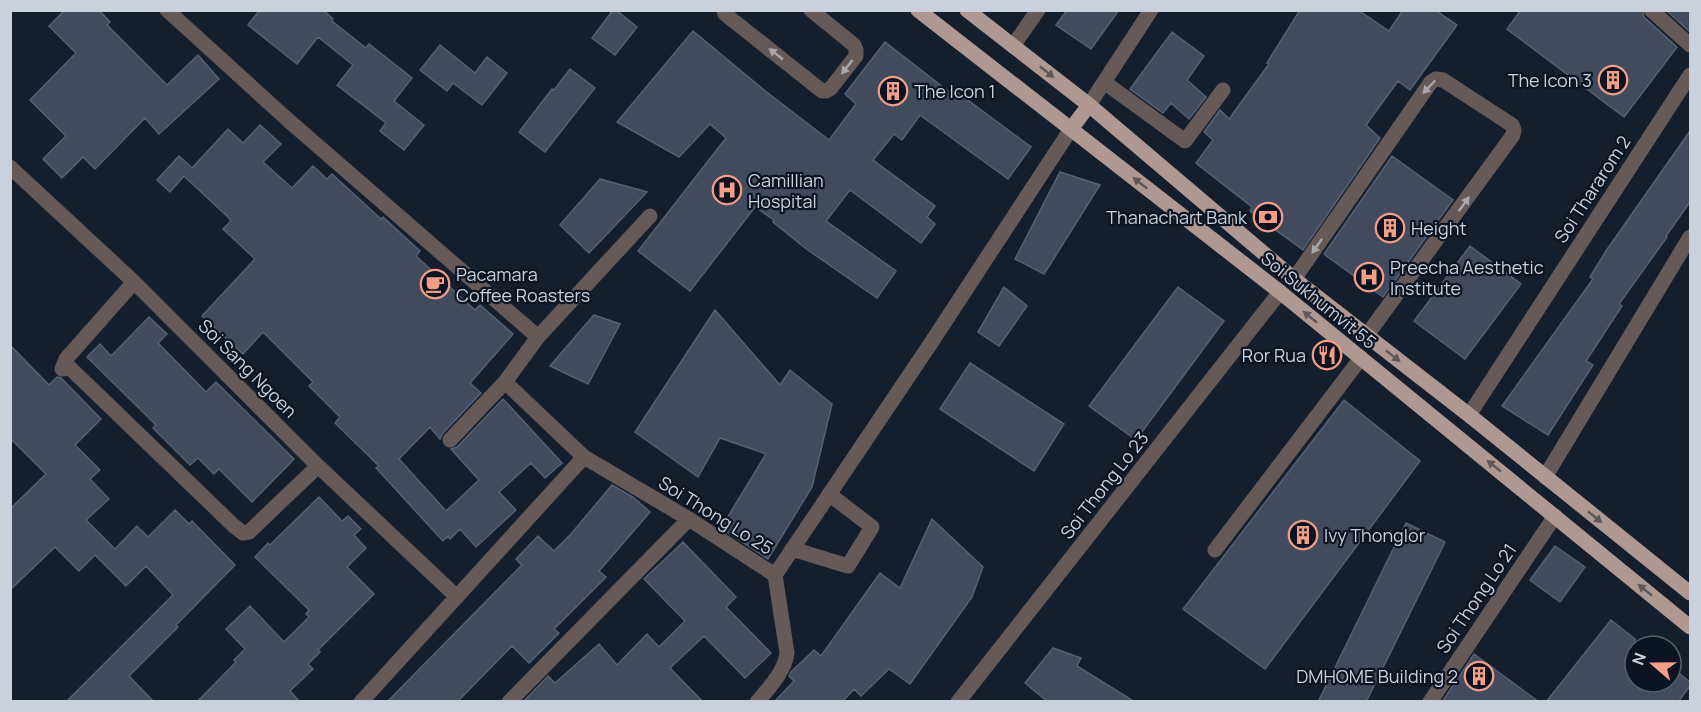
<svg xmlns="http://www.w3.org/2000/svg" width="1701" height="712" font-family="Manrope,sans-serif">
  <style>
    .building { fill: #414b5d; stroke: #566174; stroke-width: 1.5 }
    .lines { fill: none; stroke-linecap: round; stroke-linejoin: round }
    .minor { stroke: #655a57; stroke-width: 15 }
    .major { stroke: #ae9891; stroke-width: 15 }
    .oneway { fill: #a7a7ad }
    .oneway2 { fill: #5d565a }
    .labels { text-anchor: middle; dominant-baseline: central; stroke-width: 4.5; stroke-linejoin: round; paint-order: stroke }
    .poi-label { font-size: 18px; fill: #cbd1dc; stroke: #0c1423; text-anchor: start }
    .street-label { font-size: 18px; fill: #cbd1dc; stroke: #0c1423 }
  </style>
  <rect width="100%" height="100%" fill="#151e2d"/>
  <!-- building -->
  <path class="building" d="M65,10h34l11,12 -3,3 60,60 31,-30 21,24 -60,55 -14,-16 -50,51 -12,-12 -21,21 -19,-19 23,-23 -36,-36 46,-47 -27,-27z
    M260,10h63l10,9 -1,2 34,27 3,-4 43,34 -18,23 30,24 -20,25 -24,-19 6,-8 -49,-38 16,-20 -35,-28 -21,27 -49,-39z
    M613,10h3l21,17 -22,28 -23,-17z
    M1067,10h52l-28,39 -35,-24z
    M1300,10h58l31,21 14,-21h32l22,15 -47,65 -12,-9 -32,44 14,13 -77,112 -53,-39 2,-4 -56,-44 17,-23 -9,-8 16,-22 9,9 40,-55 -2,-1z
    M1521,10h121l2,7 33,30 -53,70 -117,-88z
    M1666,10h24v19l-1,2z
    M693,31l71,59 65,50 27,-36 -11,-10 40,-52 67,52 2,-4 77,57 -23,32 -88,-64 -18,25 -8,-6 -21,26 62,46 -8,11 8,7 -14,19 -71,-53 -24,31 70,50 -19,27 -72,-50 -32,-26 1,-2 -19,-13 -65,84 -52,-40 88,-113 -16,-14 -31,33 -62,-35z
    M1172,32l32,24 -17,24 19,17 -17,22 -18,-16 -8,10 -33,-24z
    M440,45l35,28 12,-16 20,16 -25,32 -29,-22 -6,8 -27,-21z
    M570,69l25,19 -50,64 -26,-20 33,-43 2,1z
    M260,125l21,19 -18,18 29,26 21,-22 14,13 5,-5 49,45 2,-2 37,34 -4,5 59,54 5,-5 33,29 -43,49 11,10 -38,40 -3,6 -10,-12 -31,32 47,52 33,-31 -28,-31 6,-2 46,-48 59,64 -17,15 -14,-15 -32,29 17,18 -40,37 -16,-18 -10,10 -2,-3 -5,5 -67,-73 3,-2 -44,-43 5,-6 -31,-31 4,-4 -50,-50 -20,22 -41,-38 53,-57 -32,-30 8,-8 -2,-3 -45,-42 -14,16 -13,-12 22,-24 13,12 36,-39 15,14z
    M1690,131v71l-24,34 1,1 -48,67 3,2 -36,55 7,4 -45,70 -46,-29 91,-127 -3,-2 16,-26z
    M1392,156l61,44 -70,97 -59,-43z
    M1060,172l40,13 -56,89 -29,-15z
    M600,179l47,13 -58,61 -29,-28z
    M1470,246l51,38 -56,75 -51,-38z
    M1004,287l23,19 -28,40 -21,-14z
    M1178,287l46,34 -88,119 -47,-34z
    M715,310l65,75 10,-15 42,34 -20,83 -44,72 -47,-31 45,-74 -46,-16 -22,39 -63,-45z
    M594,315l26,9 -32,60 -38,-18z
    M149,317l18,17 -9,9 48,49 10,-10 78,77 -42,43 -33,-33 -5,5 -16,-16 -8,7 -37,-37 3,-3 -69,-68 13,-13 11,12z
    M10,345l39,40 8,-8 4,1 40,41 -26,26 25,25 -10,9 19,20 -23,21 29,29 22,-23 11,11 27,-27 14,14 3,-3 43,44 -59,60 2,2 -49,49 25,26h-88l107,-107 -27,-29 -20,20 -31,-31 -16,16 -24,-24 -45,43v-81l36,-35 -36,-36z
    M970,363l94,61 -30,47 -94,-62z
    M1344,400l76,61 -155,208 -82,-60z
    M612,485l21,12 17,15 -51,59 7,6 -52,52 5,4 -30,30 -17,-17 -55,56h-70l135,-137 -6,-6 22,-23 16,15 17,-17z
    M319,497l23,24 6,-5 13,13 -7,6 12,13 -19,19 27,27 -56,56 2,2 -12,12 5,5 -23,22 10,11h-103l39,-40 -2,-2 11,-11 -19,-20 24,-23 34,36 25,-25 -3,-3 3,-4 -54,-53 13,-14 2,2z
    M932,519l51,48 -11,30 -62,87 -21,-15 -28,27 -7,-7 -12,13h-68l20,-21 -5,-5 2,-4 23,-22 7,6 59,-83 20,15z
    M1406,523l39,19 -79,160h-48z
    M683,542l53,55 -10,10 45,46 -26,25 -41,-42 -34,32 33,34h-180l25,-26 7,7 44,-39 18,21 30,-31 12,13 26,-26 -41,-42z
    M1555,546l30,21 -25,35 -30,-22z
    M1611,620l24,19v43h36v-15l19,15v4l-12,16h-132z
    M1053,648l28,10 -4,8 58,36h-87l-23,-19z
    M1474,654l65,48h-97z"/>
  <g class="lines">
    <!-- minor -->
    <path class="minor" d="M167,10l121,110 250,217 -33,45 79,75 105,62 86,56
      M724,10l1,4 97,77h4l5,-3 25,-32v-6l-2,-5 -43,-35
      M1651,10l39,35
      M1013,46l25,-36
      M1104,82l81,59 38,-51
      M1089,105l62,-95
      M10,167l124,115 184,184 139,131
      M1294,279l137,-197 5,-3 7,1 69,45 2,5 -1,5 -146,200
      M134,282l-68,77 -4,10 8,-1 164,158 9,7 6,-1 69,-66
      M538,337l112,-121
      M1469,415l221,-340
      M450,440l55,-58
      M1545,477l145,-240
      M792,549l56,17 24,-39 -43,-33
      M1215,550l146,-192
      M775,575l156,-232 140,-214
      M361,702l223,-245
      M509,702l180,-183
      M757,702c12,-14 28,-31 30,-49l-12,-78
      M958,702l322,-410
      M1430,702l125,-186"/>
    <!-- major -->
    <path class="major" d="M918,10l362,282 410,335
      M967,10l122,95 205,174 175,136 221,178
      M1071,129l18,-24"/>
  </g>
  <!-- one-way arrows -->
  <defs><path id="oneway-solid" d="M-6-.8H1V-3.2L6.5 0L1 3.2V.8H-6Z" transform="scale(1.5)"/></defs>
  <g class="oneway">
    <use href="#oneway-solid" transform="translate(776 54) rotate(-142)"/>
    <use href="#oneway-solid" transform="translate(847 67) rotate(128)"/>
    <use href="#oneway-solid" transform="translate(1429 87) rotate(134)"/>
    <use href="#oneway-solid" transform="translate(1464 204) rotate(-54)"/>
    <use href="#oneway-solid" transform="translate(1317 246) rotate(125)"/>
  </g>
  <g class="oneway2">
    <use href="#oneway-solid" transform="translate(1047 72) rotate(38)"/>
    <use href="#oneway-solid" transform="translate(1140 183) rotate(-142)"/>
    <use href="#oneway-solid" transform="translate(1310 317) rotate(-141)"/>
    <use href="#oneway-solid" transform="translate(1393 356) rotate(38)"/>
    <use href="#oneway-solid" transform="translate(1494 466) rotate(-141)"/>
    <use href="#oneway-solid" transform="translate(1595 517) rotate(39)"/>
    <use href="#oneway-solid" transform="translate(1645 590) rotate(-141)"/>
  </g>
  <!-- icons -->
  <defs>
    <g id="building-ring" transform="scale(1.5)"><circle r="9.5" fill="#0c1423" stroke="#f49e87" stroke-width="1.5"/><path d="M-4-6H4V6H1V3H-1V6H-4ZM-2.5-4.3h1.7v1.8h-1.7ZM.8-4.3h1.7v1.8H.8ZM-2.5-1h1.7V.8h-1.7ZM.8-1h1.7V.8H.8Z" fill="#f49e87"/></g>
    <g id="hospital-ring" transform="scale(1.5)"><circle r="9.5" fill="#0c1423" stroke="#f49e87" stroke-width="1.5"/><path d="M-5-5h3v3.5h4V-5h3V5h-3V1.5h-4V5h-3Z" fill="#f49e87"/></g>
    <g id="bank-ring" transform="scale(1.5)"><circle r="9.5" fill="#0c1423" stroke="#f49e87" stroke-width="1.5"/><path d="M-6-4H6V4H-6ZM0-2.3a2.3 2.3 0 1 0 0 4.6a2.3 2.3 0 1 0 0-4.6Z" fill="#f49e87"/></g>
    <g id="cafe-ring" transform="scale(1.5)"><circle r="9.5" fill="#0c1423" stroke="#f49e87" stroke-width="1.5"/><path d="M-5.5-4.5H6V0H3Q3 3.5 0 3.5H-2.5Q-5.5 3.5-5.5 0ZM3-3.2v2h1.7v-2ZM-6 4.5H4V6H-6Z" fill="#f49e87"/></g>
    <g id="restaurant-ring" transform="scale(1.5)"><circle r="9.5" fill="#0c1423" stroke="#f49e87" stroke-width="1.5"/><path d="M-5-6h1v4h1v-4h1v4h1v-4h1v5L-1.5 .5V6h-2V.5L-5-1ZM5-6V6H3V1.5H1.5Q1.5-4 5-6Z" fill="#f49e87"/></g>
  </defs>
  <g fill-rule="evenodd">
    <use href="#building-ring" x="1613" y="80"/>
    <use href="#building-ring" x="893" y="91"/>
    <use href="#hospital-ring" x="727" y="190"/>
    <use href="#bank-ring" x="1268" y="217"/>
    <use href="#building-ring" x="1390" y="228"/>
    <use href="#hospital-ring" x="1369" y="277"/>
    <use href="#cafe-ring" x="435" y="284"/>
    <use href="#restaurant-ring" x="1327" y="355"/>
    <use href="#building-ring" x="1303" y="535"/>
    <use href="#building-ring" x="1479" y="676"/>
  </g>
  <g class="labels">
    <!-- poi labels -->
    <g class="poi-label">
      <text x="1592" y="80" text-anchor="end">The Icon 3</text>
      <text x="914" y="91">The Icon 1</text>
      <text x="748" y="180">Camillian<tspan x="748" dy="21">Hospital</tspan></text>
      <text x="1247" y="217" text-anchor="end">Thanachart Bank</text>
      <text x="1411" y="228">Height</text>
      <text x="1390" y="267">Preecha Aesthetic<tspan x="1390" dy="21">Institute</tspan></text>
      <text x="456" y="274">Pacamara<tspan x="456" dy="21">Coffee Roasters</tspan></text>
      <text x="1306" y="355" text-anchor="end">Ror Rua</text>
      <text x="1324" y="535">Ivy Thonglor</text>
      <text x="1458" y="676" text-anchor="end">DMHOME Building 2</text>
    </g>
    <!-- street labels -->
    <g class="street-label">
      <text transform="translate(1592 189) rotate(-57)">Soi Thararom 2</text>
      <text transform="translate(1319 300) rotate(39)">Soi Sukhumvit 55</text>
      <text transform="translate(248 368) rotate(45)">Soi Sang Ngoen</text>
      <text transform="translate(1104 485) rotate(-52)">Soi Thong Lo 23</text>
      <text transform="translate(716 515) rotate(32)">Soi Thong Lo 25</text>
      <text transform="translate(1476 598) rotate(-56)">Soi Thong Lo 21</text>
    </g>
  </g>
  <!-- border -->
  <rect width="1701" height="712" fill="none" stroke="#cbd1dc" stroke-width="24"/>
  <!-- north arrow -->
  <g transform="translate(1653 664) rotate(290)"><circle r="28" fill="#0c1423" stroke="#58606d" stroke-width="1.5"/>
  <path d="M0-4.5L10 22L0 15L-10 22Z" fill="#f49e87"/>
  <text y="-9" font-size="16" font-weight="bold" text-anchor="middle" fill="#cbd1dc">N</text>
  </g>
</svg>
